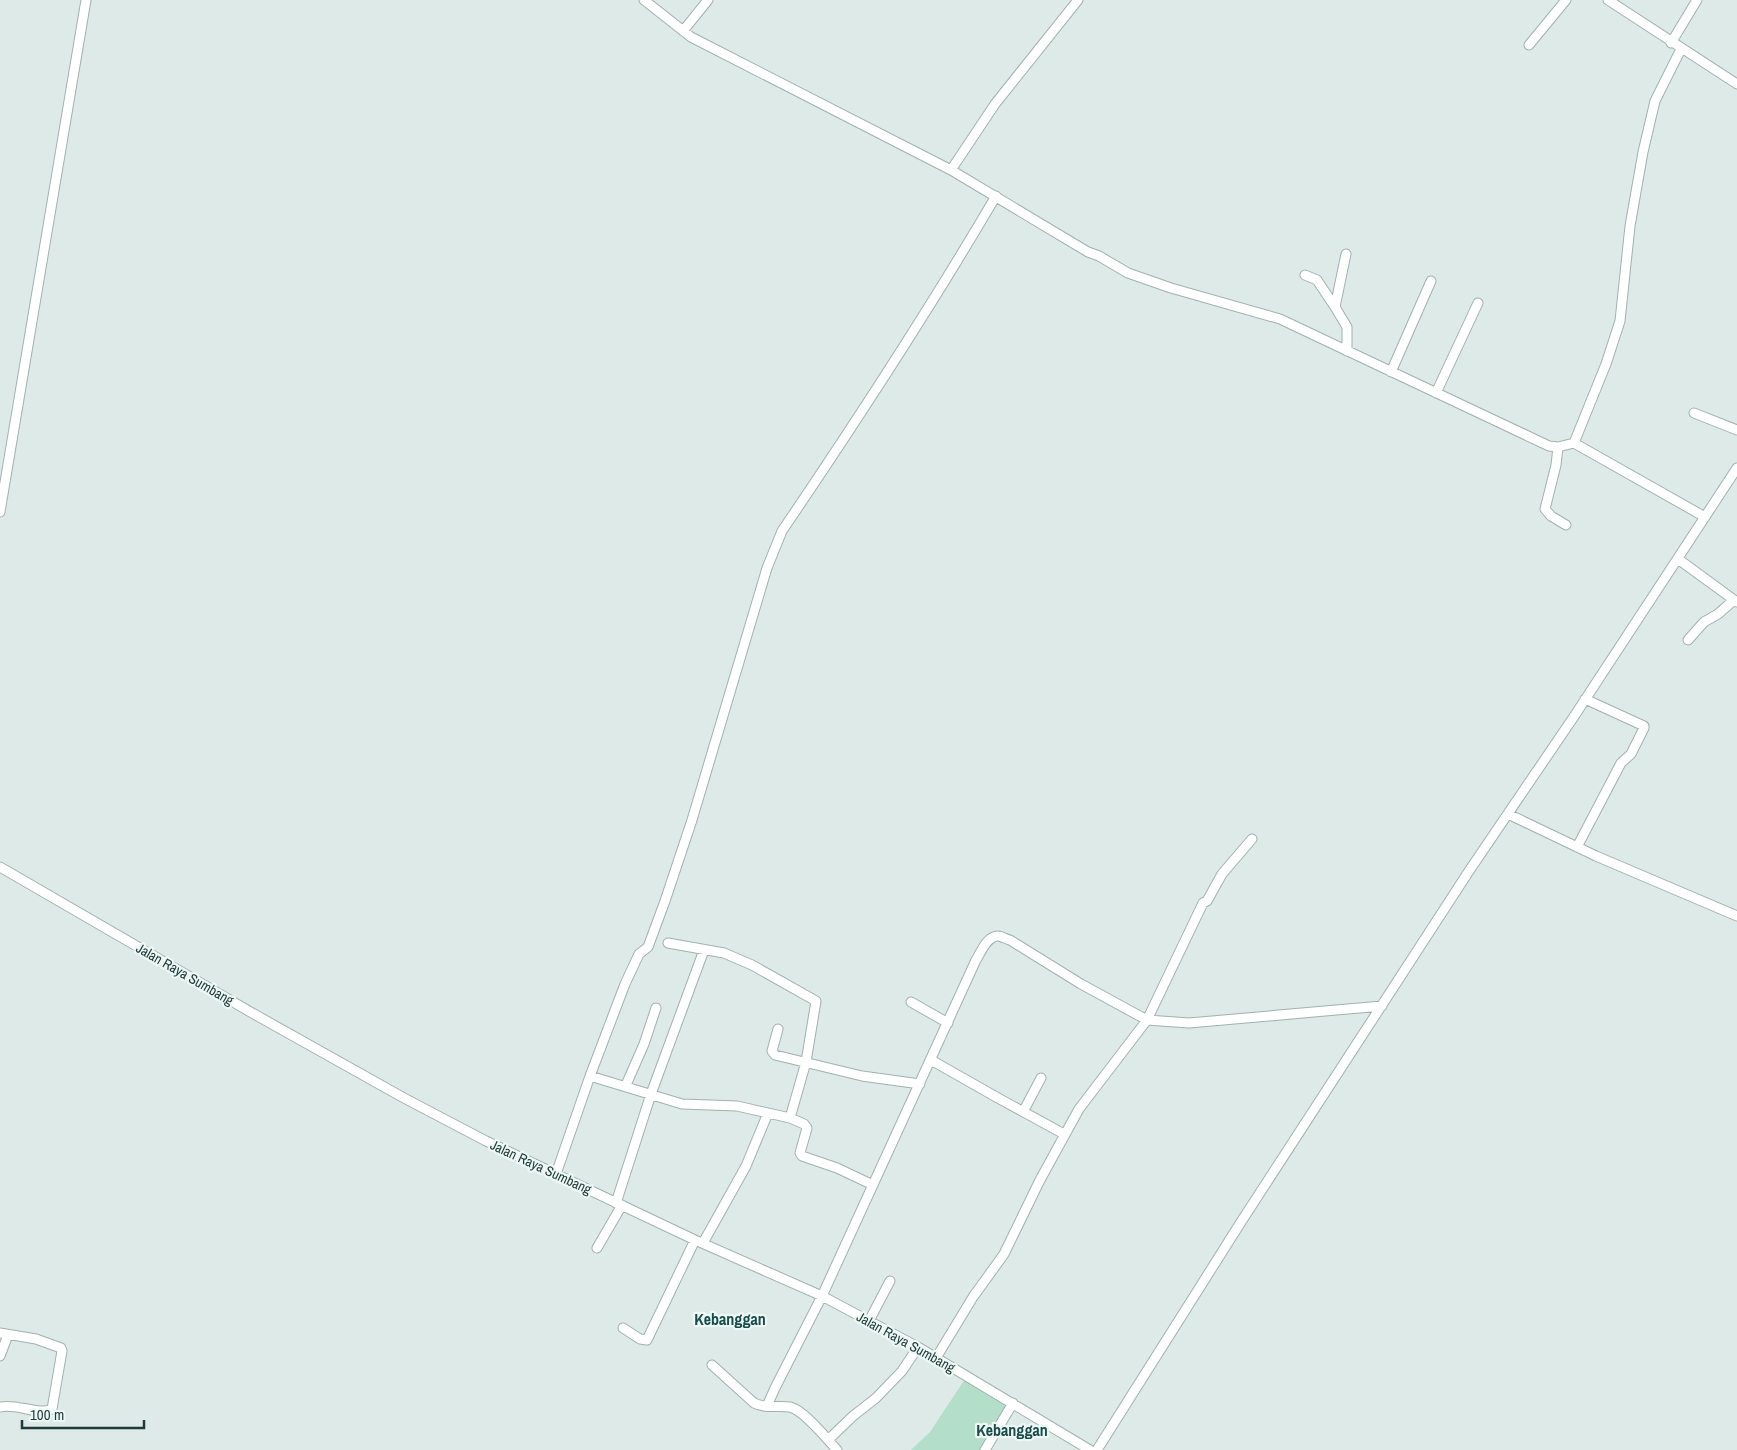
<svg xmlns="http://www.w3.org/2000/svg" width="1737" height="1450" font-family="'Archivo Narrow',sans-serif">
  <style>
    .green { fill: #b3dec9 }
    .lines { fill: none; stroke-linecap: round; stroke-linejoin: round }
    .minor-casing { stroke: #a0b2af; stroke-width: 11 }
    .minor { stroke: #fff; stroke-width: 9 }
    .labels { text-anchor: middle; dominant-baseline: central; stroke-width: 4.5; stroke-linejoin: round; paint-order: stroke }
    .street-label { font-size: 14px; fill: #1e3a39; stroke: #edf7f4 }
    .quarter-label { font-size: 16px; font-weight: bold; fill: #194d4d; stroke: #edf7f4 }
  </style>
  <rect width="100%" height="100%" fill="#ddeae7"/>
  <!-- green -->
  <path class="green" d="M965,1379l43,26 -26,45h-71l19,-18z"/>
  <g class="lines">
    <!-- minor casing -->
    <g class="minor-casing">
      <path id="minor" d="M644,0l47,37 260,133 137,82 11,4 29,17 43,15 109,31 269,127 9,1 16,-4 131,74
        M1608,0l129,84
        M683,31l25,-31
        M1671,43l26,-43
        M1529,45l37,-45
        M951,170l44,-66 83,-104
        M1346,254l-11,53 12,20v24
        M1305,275l12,5 18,27
        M1391,372l40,-91
        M1436,393l42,-90
        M1694,413l43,17
        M1574,443l32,-79 14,-43 10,-95 13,-74 12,-51 26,-52
        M1558,447l-2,18 -11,44 6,7 15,9
        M0,512l86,-512
        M1678,559l59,43
        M1688,640l16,-18 14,-8 16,-14
        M1508,814l88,42 141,60
        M1577,847l44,-84 10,-9 13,-26v-2l-59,-27
        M0,867l254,147 150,84 82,43 209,99 127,56 96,51 172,103
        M668,943l56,10 28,12 64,36 -10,61 -16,56
        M911,1002l37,21
        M778,1029l-6,22 3,4 87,21 58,8
        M931,1060l67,38 66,36
        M590,1076l92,28 55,2 53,12 14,6 3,4 -7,25 2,3 35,12 36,17
        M626,1085l18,-41 12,-36
        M1023,1112l18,-34
        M556,1174l34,-98 35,-92 14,-30 9,-7 17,-46 27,-81 75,-252 15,-37c74,-109 147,-221 214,-335
        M616,1203l35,-109 53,-144
        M703,1243l43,-77 22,-53
        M597,1248l25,-43
        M869,1321l21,-40
        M623,1328l17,11 7,1 48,-100
        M0,1333l36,6 25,9 1,3 -10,58c-13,7 -35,-6 -52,-2
        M0,1356l8,-21
        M936,1358l37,-61 31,-43 36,-74 39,-71 68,-89 56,-117 4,-2 15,-27 30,-35
        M712,1365l42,38c11,6 24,2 36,4 14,3 37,32 47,43
        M767,1406l8,-18 47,-92 154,-336c5,-8 11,-24 22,-24 3,0 8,3 12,4l71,44 66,36 42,3 193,-17
        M828,1440l25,-24 23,-18 26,-27 16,-24
        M985,1450l28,-47
        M1097,1450l144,-228 228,-351 106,-156 162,-247"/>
    </g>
    <!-- minor -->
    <use href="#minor" class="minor"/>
  </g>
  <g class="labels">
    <!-- street labels -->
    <g class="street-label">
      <text transform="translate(185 974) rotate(30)">Jalan Raya Sumbang</text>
      <text transform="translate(541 1167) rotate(25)">Jalan Raya Sumbang</text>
      <text transform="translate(906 1342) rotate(29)">Jalan Raya Sumbang</text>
    </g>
    <!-- quarter labels -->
    <g class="quarter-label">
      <text x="730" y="1319">Kebanggan</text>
      <text x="1012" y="1430">Kebanggan</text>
    </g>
  </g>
  <!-- scale -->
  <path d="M22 1420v8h122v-8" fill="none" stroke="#1e3a39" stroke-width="2.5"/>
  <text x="30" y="1420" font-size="15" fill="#1e3a39" stroke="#edf7f4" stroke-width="4" paint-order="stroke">100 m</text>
</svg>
